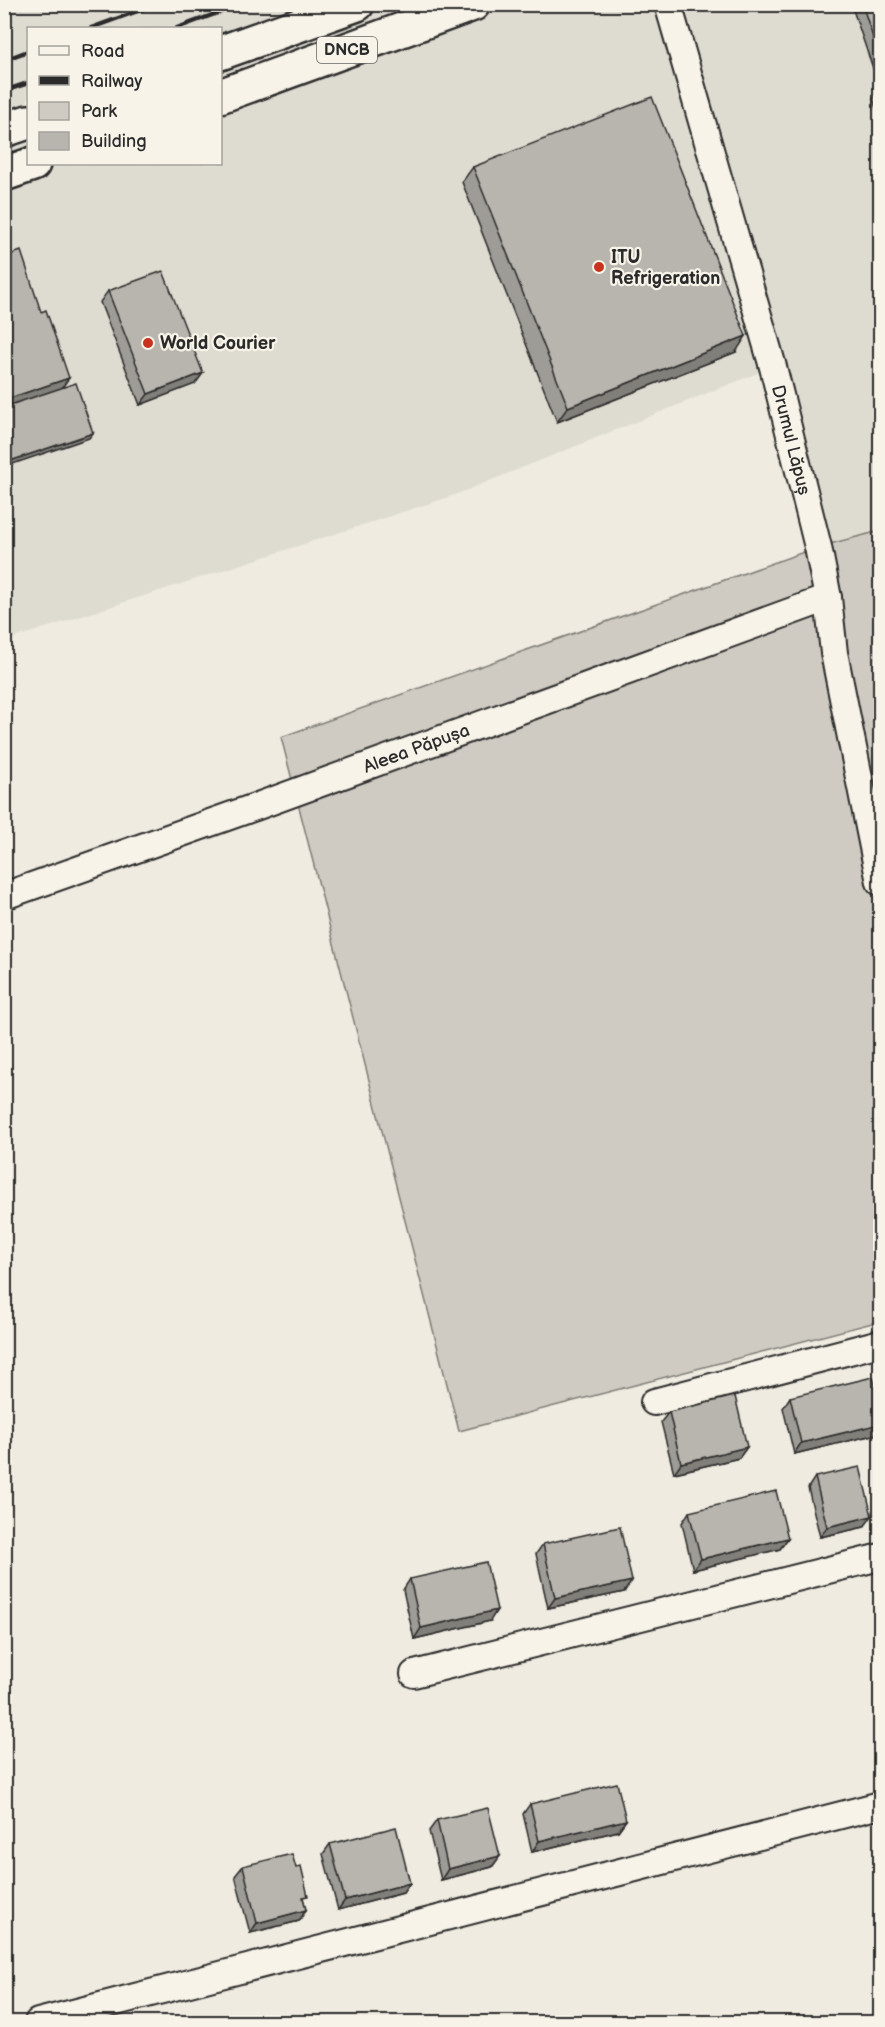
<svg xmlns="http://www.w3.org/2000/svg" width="885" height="2027" font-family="'Balsamiq Sans',sans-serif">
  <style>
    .built { fill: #dedbd1; fill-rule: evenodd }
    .green { fill: #cfcbc2; stroke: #7d7b76; stroke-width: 1.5 }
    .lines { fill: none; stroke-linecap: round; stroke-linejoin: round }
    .street-casing { stroke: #2b2b2b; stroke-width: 30 }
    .primary-casing { stroke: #2b2b2b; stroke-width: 38 }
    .street { stroke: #f7f3e8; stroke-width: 26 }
    .primary { stroke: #f7f3e8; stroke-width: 33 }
    .rail { stroke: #2b2b2b; stroke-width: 4.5 }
    .wall { fill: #9e9c96; stroke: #2b2b2b; stroke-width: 1.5 }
    .shaded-wall { fill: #817f7a; stroke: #2b2b2b; stroke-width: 1.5 }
    .building { fill: #b8b5ae; stroke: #2b2b2b; stroke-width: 1.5 }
    .poi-dot { fill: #c8321e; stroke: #f7f3e8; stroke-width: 2 }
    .labels { text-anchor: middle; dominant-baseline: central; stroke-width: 4.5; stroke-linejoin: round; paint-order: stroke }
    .shield { fill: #f7f3e8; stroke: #686764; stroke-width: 1.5 }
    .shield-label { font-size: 16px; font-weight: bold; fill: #2b2b2b }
    .poi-label { font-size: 18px; font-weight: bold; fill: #2b2b2b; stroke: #f7f3e8; text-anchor: start }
    .street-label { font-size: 18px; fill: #2b2b2b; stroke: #f7f3e8 }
  </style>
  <rect width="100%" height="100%" fill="#efebe0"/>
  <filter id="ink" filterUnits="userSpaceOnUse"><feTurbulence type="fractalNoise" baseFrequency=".0167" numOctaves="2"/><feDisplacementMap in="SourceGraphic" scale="12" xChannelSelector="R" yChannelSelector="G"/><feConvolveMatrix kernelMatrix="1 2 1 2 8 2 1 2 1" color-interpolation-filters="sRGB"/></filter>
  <g filter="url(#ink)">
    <!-- built -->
    <path class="built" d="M4,5h876v526l-62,16 -46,-180 -320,129 -447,145zM28,28h192v136h-192z"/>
    <!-- green -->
    <path class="green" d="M880,531v790l-421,110 -178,-694 537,-190z"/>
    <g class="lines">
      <!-- street casing -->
      <g class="street-casing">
        <g id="street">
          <path id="s1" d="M668,4l105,363 45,180 10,51 6,55 46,229"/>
          <path id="s2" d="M4,896l251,-89 573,-209"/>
          <path d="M654,1402l226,-59"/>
          <path d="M414,1674l466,-117"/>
          <path d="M38,2022l842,-217"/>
        </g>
      </g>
      <!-- primary casing -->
      <g class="primary-casing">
        <path id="primary" d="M220,53l137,-49
          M220,96l253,-92
          M4,130l24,-8
          M4,174l29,-10"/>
      </g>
      <!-- street -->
      <use href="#street" class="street"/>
      <!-- primary -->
      <use href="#primary" class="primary"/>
      <!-- rail -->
      <path class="rail" d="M91,28l66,-24
        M177,28l65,-24
        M4,60l24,-9
        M4,91l24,-8"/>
    </g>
    <!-- wall -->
    <path class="wall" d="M851,4h29v116l-7,-21 7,-10z
      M473,167l263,185 -179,70 -95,-240z
      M108,291l95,82 -8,11 -55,21 -40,-103z
      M790,1397l87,37 -83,20 -11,-46z
      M669,1412l78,35 -8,11 -65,15 -13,-51z
      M815,1477l49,50 -44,10 -12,-49z
      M689,1512l99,26 -8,11 -87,21 -11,-47z
      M543,1544l81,48 -76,16 -12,-54z
      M410,1579l80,42 -76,18 -11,-49z
      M530,1804l96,16 -8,11 -86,21 -9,-38z
      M437,1820l63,36 -8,11 -51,13 -12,-49z
      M330,1844l80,39 -7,10 -65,17 -15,-56z
      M243,1866l61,35 2,9 -7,11 -49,12 -15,-57z"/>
    <!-- shaded-wall -->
    <path class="shaded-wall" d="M746,336l-10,16 -179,70 11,-15z
      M203,373l-8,11 -55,21 8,-11z
      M69,378l-11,15 -54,18v-11z
      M93,433l-4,5 -85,29v-4z
      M880,1424v5l-3,5 -83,20 7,-11z
      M747,1447l-8,11 -65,15 7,-10z
      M872,1516l-8,11 -44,10 7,-10z
      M788,1538l-8,11 -87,21 8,-11z
      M632,1581l-8,11 -76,16 7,-10z
      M497,1610l-7,11 -76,18 7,-11z
      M626,1820l-8,11 -86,21 7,-11z
      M500,1856l-8,11 -51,13 7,-11z
      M410,1883l-7,10 -65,17 7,-10z
      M306,1910l-7,11 -49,12 7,-10z"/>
    <!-- building -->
    <path class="building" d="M862,4h18v55z
      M652,97l94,239 -178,71 -95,-240z
      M21,251l20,61 5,-2 23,68 -65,22v-143z
      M163,271l40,102 -55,21 -40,-103z
      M76,383l17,50 -89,30v-56z
      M873,1377l7,30v17l-79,19 -11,-46z
      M735,1396l12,51 -66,16 -12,-51z
      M860,1467l12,49 -45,11 -12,-50z
      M776,1491l12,47 -87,21 -12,-47z
      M620,1527l12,54 -77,17 -12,-54z
      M486,1562l11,48 -76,18 -11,-49z
      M617,1783l9,37 -87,21 -9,-37z
      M488,1808l12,48 -52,13 -11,-49z
      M396,1827l14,56 -65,17 -15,-56z
      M292,1854l4,14 5,-2 7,30 -5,1 3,13 -49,13 -14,-57z"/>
  </g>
  <!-- markers -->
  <g class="poi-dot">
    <circle cx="599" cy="267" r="6"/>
    <circle cx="148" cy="343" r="6"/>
  </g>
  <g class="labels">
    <!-- shield labels -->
    <rect class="shield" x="317" y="37" width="60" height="26" rx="4.5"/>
    <g class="shield-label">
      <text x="347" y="50">DNCB</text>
    </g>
    <!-- poi labels -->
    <g class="poi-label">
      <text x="611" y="257">ITU<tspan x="611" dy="21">Refrigeration</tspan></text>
      <text x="160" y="343">World Courier</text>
    </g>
    <!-- street labels -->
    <g class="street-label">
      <text stroke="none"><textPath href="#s1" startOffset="453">Drumul Lăpuș</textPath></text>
      <text stroke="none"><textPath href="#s2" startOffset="438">Aleea Păpușa</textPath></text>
    </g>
  </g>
  <!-- margin -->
  <rect width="885" height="2027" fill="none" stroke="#f7f3e8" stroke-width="24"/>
  <rect x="12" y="12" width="861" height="2003" fill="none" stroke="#2b2b2b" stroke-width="2" filter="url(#ink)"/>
  <!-- legend -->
  <rect x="27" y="27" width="195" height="138" fill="#f7f3e8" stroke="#a5a39c" stroke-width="1.5"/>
  <rect x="39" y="46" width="30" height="9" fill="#f7f3e8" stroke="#a5a39c" stroke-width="1.5"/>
  <text x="81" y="57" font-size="18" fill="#2b2b2b">Road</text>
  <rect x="39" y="76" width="30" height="9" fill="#2b2b2b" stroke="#a5a39c" stroke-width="1.5"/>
  <text x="81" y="87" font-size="18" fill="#2b2b2b">Railway</text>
  <rect x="39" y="102" width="30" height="18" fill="#cfcbc2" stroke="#a5a39c" stroke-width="1.5"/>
  <text x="81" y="117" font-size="18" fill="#2b2b2b">Park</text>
  <rect x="39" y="132" width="30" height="18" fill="#b8b5ae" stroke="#a5a39c" stroke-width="1.5"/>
  <text x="81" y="147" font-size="18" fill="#2b2b2b">Building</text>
</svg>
